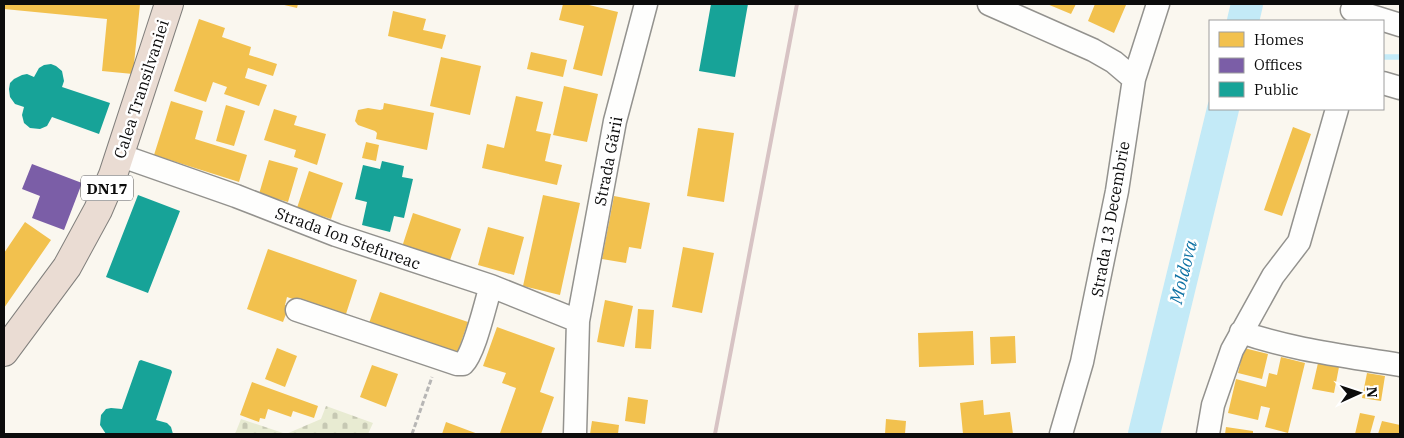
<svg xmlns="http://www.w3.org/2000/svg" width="1404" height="438" font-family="'IBM Plex Serif',serif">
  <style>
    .cemetery { fill: url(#cemetery-stones) }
    .homes { fill: #f2c14e }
    .offices { fill: #7b5ea7 }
    .public { fill: #17a398 }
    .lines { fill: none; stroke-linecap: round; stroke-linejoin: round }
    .stream { stroke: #c3eaf7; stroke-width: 5.5 }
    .river { stroke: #c3eaf7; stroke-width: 32 }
    .minor-casing { stroke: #93928e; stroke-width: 25 }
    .highway-casing { stroke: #807f7c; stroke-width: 30 }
    .path { stroke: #b7b6b5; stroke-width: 3; stroke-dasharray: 5 2.5; stroke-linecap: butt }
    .minor { stroke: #fefefd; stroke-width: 22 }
    .highway { stroke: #eadcd3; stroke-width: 28 }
    .rail { stroke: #d7c3c4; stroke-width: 4 }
    .labels { text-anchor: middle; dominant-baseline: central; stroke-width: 5; stroke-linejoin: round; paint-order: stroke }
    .shield { fill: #fff; stroke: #555; stroke-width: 1 }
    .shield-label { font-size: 15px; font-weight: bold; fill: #0c0c0c }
    .street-label { font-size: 16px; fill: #0c0c0c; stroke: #fff }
    .water-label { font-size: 18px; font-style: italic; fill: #0e72a4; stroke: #fff }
  </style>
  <defs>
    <pattern id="cemetery-stones" width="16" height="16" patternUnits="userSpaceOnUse" patternTransform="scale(1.25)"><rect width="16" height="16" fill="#e8ebd2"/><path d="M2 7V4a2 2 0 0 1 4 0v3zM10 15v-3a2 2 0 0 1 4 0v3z" fill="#c6c8b3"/></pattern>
  </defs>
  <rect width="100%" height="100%" fill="#faf7ef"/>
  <!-- cemetery -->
  <path class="cemetery" d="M326,406l47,17 -5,11h-82l35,-15z
    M241,419l45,15h-51z"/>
  <!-- homes -->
  <path class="homes" d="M4,4h136l-7,70 -31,-3 5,-52 -103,-10z
    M280,4h18l-1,4z
    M563,4h22l33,8 -16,64 -29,-7 11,-43 -25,-6z
    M1047,4h29l-5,10z
    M1095,4l31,1 -12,28 -26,-12z
    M393,11l33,8 -3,11 23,5 -4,14 -54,-13z
    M199,19l26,9 -3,9 29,10 -2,8 28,9 -4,12 -25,-8 -3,10 22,7 -8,21 -35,-12 3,-7 -14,-5 -7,20 -32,-11z
    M531,52l36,8 -4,17 -36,-8z
    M441,57l40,9 -11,49 -40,-9z
    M564,86l34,8 -11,48 -34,-7z
    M516,96l27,6 -7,29 15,3 -6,27 17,4 -5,20 -75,-17 5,-24 17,4z
    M171,101l32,10 -8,28 52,16 -8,27 -85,-27z
    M384,103l50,10 -7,37 -51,-11 1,-6 -2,-2 -17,-6 -3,-4 3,-11 10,-2 12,2 3,-1z
    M226,105l19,6 -11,35 -18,-5z
    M274,109l23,7 -3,9 32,9 -9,31 -23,-8 2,-7 -32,-10z
    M1293,127l18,7 -29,82 -18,-6z
    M698,128l36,5 -10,69 -37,-6z
    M366,142l13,3 -3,16 -14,-3z
    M269,160l29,8 -10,34 -29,-8z
    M309,171l34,12 -12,36 -34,-11z
    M543,195l37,8 -20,92 -37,-9z
    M614,196l36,7 -9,46 -12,-2 -3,16 -24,-4z
    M413,213l48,16 -12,34 -47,-16z
    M25,222l26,18 -47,68v-55z
    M488,227l36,10 -10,38 -36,-10z
    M683,247l31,6 -12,60 -30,-6z
    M268,249l89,31 -12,37 -58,-20 -2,8 4,1 -6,16 -36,-13z
    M380,292l88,30 -12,35 -88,-31z
    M605,300l28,6 -9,41 -27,-5z
    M638,309l16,1 -3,39 -16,-1z
    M497,327l58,21 -15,44 14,5 -13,37h-36l-5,-1 16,-45 -14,-5 4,-10 -23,-7z
    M973,331l1,34 -55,2 -1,-34z
    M1015,336l1,27 -25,1 -1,-27z
    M277,348l20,8 -12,31 -20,-8z
    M1244,348l24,6 -6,25 -24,-6z
    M1281,357l24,6 -17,70 -23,-6 5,-19 -9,-2 -3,14 -30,-7 8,-34 30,8 3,-14 8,2z
    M1318,363l21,4 -5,26 -22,-4z
    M372,365l26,9 -12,33 -26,-10z
    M1367,373l18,3 -4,25 -19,-3z
    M252,382l66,24 -4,12 -21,-7 -2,6 -23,-8 -3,10 -5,-1 -1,4 -19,-7z
    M628,397l20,3 -3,24 -20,-3z
    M983,400l1,15 26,-3 3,22h-50l-3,-31z
    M1360,413l15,3 -5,18h-15z
    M886,419l20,2 -1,13h-20z
    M592,421l27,4 -1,9h-28z
    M1382,421l18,4v9h-22z
    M446,422l32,12h-36z
    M1226,427l27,4v3h-28z"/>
  <!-- offices -->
  <path class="offices" d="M32,164l50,19 -18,47 -32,-12 8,-22 -18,-7z"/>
  <!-- public -->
  <path class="public" d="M711,4h37l-13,73 -36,-6z
    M51,64l5,2 6,5 2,10 -2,6 48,16 -11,31 -47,-17 -5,9 -7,3 -10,-1 -6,-5 -2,-8 2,-8 -9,-3 -5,-7 -1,-8 1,-6 4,-4 8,-4 5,-1 7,3 5,-9 5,-3z
    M382,161l22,5 -2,11 11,2 -9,39 -10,-2 -4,16 -28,-7 5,-23 -12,-3 8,-34 17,4z
    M138,195l42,16 -32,82 -42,-16z
    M141,360l30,10 1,2 -16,48 11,3 4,4 2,7h-67l-6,-9 1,-10 5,-6 5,-1 11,1 17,-48z"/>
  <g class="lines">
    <!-- stream -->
    <path class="stream" d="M1383,57h17"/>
    <!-- river -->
    <path class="river" d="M1243,21l4,-17
      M1144,434l79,-325"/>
    <!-- minor casing -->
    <g class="minor-casing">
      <path id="minor" d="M989,4l104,46 21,12 20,17
        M1352,10l48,15
        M1383,83l17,5
        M119,155l117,41 100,39 155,51 87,35
        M297,310l160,54h6c12,-12 22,-60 28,-78
        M1241,332c51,18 106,24 159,33
        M575,434l3,-113 37,-200 31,-117
        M1061,434l21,-72 35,-171 17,-112 24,-75
        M1208,434l5,-29 19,-55 41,-74 26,-34 38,-133"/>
    </g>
    <!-- highway casing -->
    <g class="highway-casing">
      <path id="highway" d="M4,352l63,-85 31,-57 15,-35 56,-171"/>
    </g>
    <!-- path -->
    <path class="path" d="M412,434l20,-57"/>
    <!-- minor -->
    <use href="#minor" class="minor"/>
    <!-- highway -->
    <use href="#highway" class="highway"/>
    <!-- rail -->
    <path class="rail" d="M715,434l82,-430"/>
  </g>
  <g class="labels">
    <!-- shield labels -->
    <rect class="shield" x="81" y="175.5" width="52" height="25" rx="4"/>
    <g class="shield-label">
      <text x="107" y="188">DN17</text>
    </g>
    <!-- street labels -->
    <g class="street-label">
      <text transform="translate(141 89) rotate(-72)">Calea Transilvaniei</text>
      <text transform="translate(608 161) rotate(-79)">Strada Gării</text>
      <text transform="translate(1110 219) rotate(-80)">Strada 13 Decembrie</text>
      <text transform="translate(348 238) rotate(20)">Strada Ion Stefureac</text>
    </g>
    <!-- water labels -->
    <g class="water-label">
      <text transform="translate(1183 272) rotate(-76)">Moldova</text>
    </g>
  </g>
  <!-- border -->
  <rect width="1404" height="438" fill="none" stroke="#0c0c0c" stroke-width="10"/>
  <!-- legend -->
  <rect x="1209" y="20" width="175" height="90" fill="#ffffff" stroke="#9e9e9e"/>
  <rect x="1219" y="32" width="25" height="15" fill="#f2c14e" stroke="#9e9e9e"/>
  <text x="1254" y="45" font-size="15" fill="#0c0c0c">Homes</text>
  <rect x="1219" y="58" width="25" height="15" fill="#7b5ea7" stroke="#9e9e9e"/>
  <text x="1254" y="70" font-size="15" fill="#0c0c0c">Offices</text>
  <rect x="1219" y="82" width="25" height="15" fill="#17a398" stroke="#9e9e9e"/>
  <text x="1254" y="95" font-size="15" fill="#0c0c0c">Public</text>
  <!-- north arrow -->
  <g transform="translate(1359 393) rotate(87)" stroke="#ffffff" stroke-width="4" paint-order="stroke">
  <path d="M0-4L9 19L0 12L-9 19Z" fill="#0c0c0c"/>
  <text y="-8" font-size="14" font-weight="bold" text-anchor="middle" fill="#0c0c0c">N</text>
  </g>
</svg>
